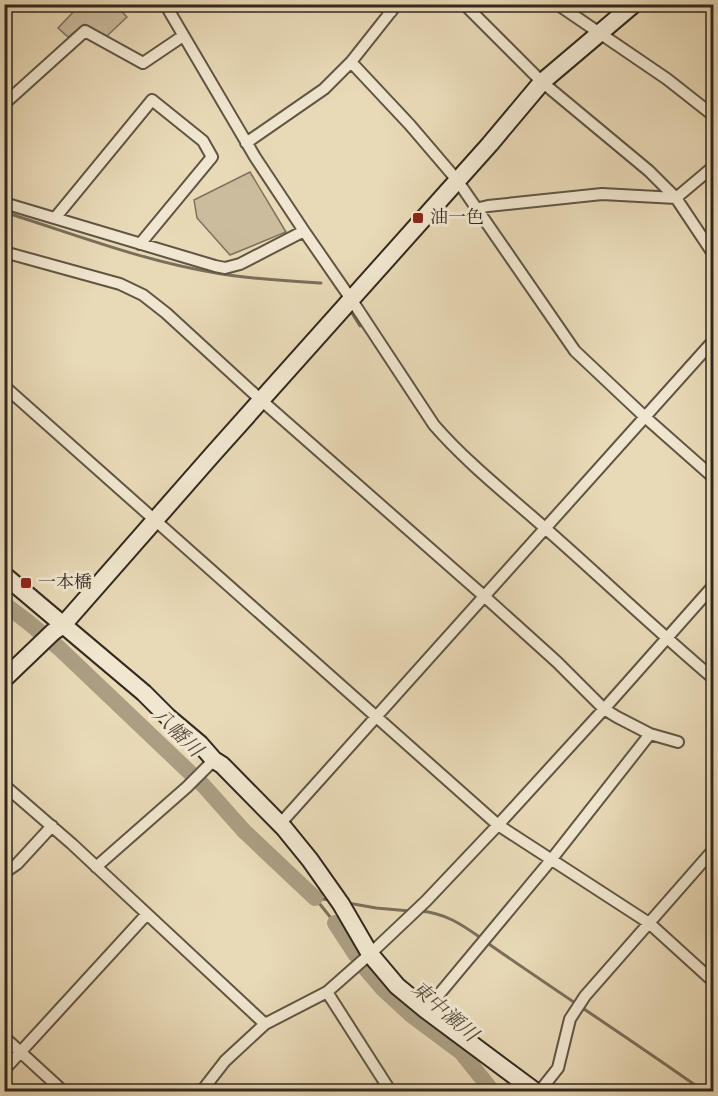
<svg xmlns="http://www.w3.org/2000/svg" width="718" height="1096" font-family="'IM FELL English','Noto Serif JP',serif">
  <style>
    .green { fill: #cabc9d; stroke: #7e725e; stroke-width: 1.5 }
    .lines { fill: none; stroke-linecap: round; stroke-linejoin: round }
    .stream { stroke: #7b6f5b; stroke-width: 3 }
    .river { stroke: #ab9e83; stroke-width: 16 }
    .street-casing { stroke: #605545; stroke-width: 14 }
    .secondary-casing { stroke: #32291f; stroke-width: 20 }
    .street { stroke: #f1e7d0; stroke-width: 10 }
    .secondary { stroke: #f1e7d0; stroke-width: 16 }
    .poi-dot { fill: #8f2418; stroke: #f1e7d0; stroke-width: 2 }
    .labels { text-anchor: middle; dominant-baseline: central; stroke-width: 6; stroke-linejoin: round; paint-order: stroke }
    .poi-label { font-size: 18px; fill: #32291f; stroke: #f1e7d0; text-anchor: start }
    .water-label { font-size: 20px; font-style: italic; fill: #564c3d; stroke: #f1e7d0 }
  </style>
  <rect width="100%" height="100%" fill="#e9dab7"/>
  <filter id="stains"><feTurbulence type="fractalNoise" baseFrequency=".00333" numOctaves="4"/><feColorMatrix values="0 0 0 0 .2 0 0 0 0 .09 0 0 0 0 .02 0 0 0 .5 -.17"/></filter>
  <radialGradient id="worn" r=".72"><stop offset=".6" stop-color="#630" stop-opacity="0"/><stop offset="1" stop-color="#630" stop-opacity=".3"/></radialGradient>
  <!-- green -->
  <path class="green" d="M80,5h35l12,12 -20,19 -25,-10 -14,11 -10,-9z
    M250,172l36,60 -56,23 -33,-37 -3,-18z"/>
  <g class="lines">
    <!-- stream -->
    <path class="stream" d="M4,212c70,22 139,49 212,61 34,6 70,8 105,10
      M350,310l10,16
      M330,900l-15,-2 20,25
      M348,903l28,5 34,3
      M420,911c25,2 41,13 61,27
      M486,942c73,51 147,99 219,150"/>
    <!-- river -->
    <path class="river" d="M4,604l24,18 31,26 144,137 41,46 71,67
      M335,923l21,32
      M365,968l18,21 27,25 51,38 32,40"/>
    <!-- street casing -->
    <g class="street-casing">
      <path id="street" d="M165,4l90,153 49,74 47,68 83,126c33,38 74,70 111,103 57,50 111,102 169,151
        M380,4l11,8
        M464,4l78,78 107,89 27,27 38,57
        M557,4l110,75 47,37
        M351,62l46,-58
        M4,104l81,-73 58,32 40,-27
        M246,143l78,-54 27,-27 59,63 47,55 118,171 70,66 69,61
        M4,203l211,63 10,2 15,-4 64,-33
        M475,209l13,-3 114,-12 74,4 38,-32
        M55,218l97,-118 51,41 9,16 -72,87
        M4,252l116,32 23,11 23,18 95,87 224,197 72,65 47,47 13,8 33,17 28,8
        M4,386l494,439 151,98 65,59
        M4,785l68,59 193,180
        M280,824l434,-484
        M96,867l91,-80 27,-27
        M4,873l13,-9 35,-38
        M327,992l64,100
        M426,1010l125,-150 99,-126
        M4,1037l60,55
        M4,1070l143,-156
        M201,1092l24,-31 40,-37 62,-32 43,-38 56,-53 72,-76 106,-116 110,-124
        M539,1092l19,-24 12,-49 15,-23 129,-147"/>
    </g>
    <!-- secondary casing -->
    <g class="secondary-casing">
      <path id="secondary" d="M4,575l140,118 24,24 32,27 14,16 8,5 62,63 26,32 31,44 29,50 27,32 29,24 110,82
        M4,679l49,-47 10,-7 150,-171 277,-310 52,-62 92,-78"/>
    </g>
    <!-- street -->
    <use href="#street" class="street"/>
    <!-- secondary -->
    <use href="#secondary" class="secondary"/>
  </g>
  <!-- markers -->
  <g class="poi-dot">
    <rect x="412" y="212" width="12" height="12" rx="3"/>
    <rect x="20" y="577" width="12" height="12" rx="3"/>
  </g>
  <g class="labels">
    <!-- poi labels -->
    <g class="poi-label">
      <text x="430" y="218">油一色</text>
      <text x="38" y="583">一本橋</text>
    </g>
    <!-- water labels -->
    <g class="water-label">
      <text transform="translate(177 733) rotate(44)">八幡川</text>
      <text transform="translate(444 1012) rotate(41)">東中瀬川</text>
    </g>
  </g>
  <!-- margin -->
  <rect width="718" height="1096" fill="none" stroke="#e9dab7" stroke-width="24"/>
  <rect x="6" y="6" width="706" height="1084" fill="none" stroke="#32291f" stroke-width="3"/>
  <rect x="12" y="12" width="694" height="1072" fill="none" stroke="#32291f" stroke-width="1.5"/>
  <rect width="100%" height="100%" filter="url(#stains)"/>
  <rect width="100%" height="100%" fill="url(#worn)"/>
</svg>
